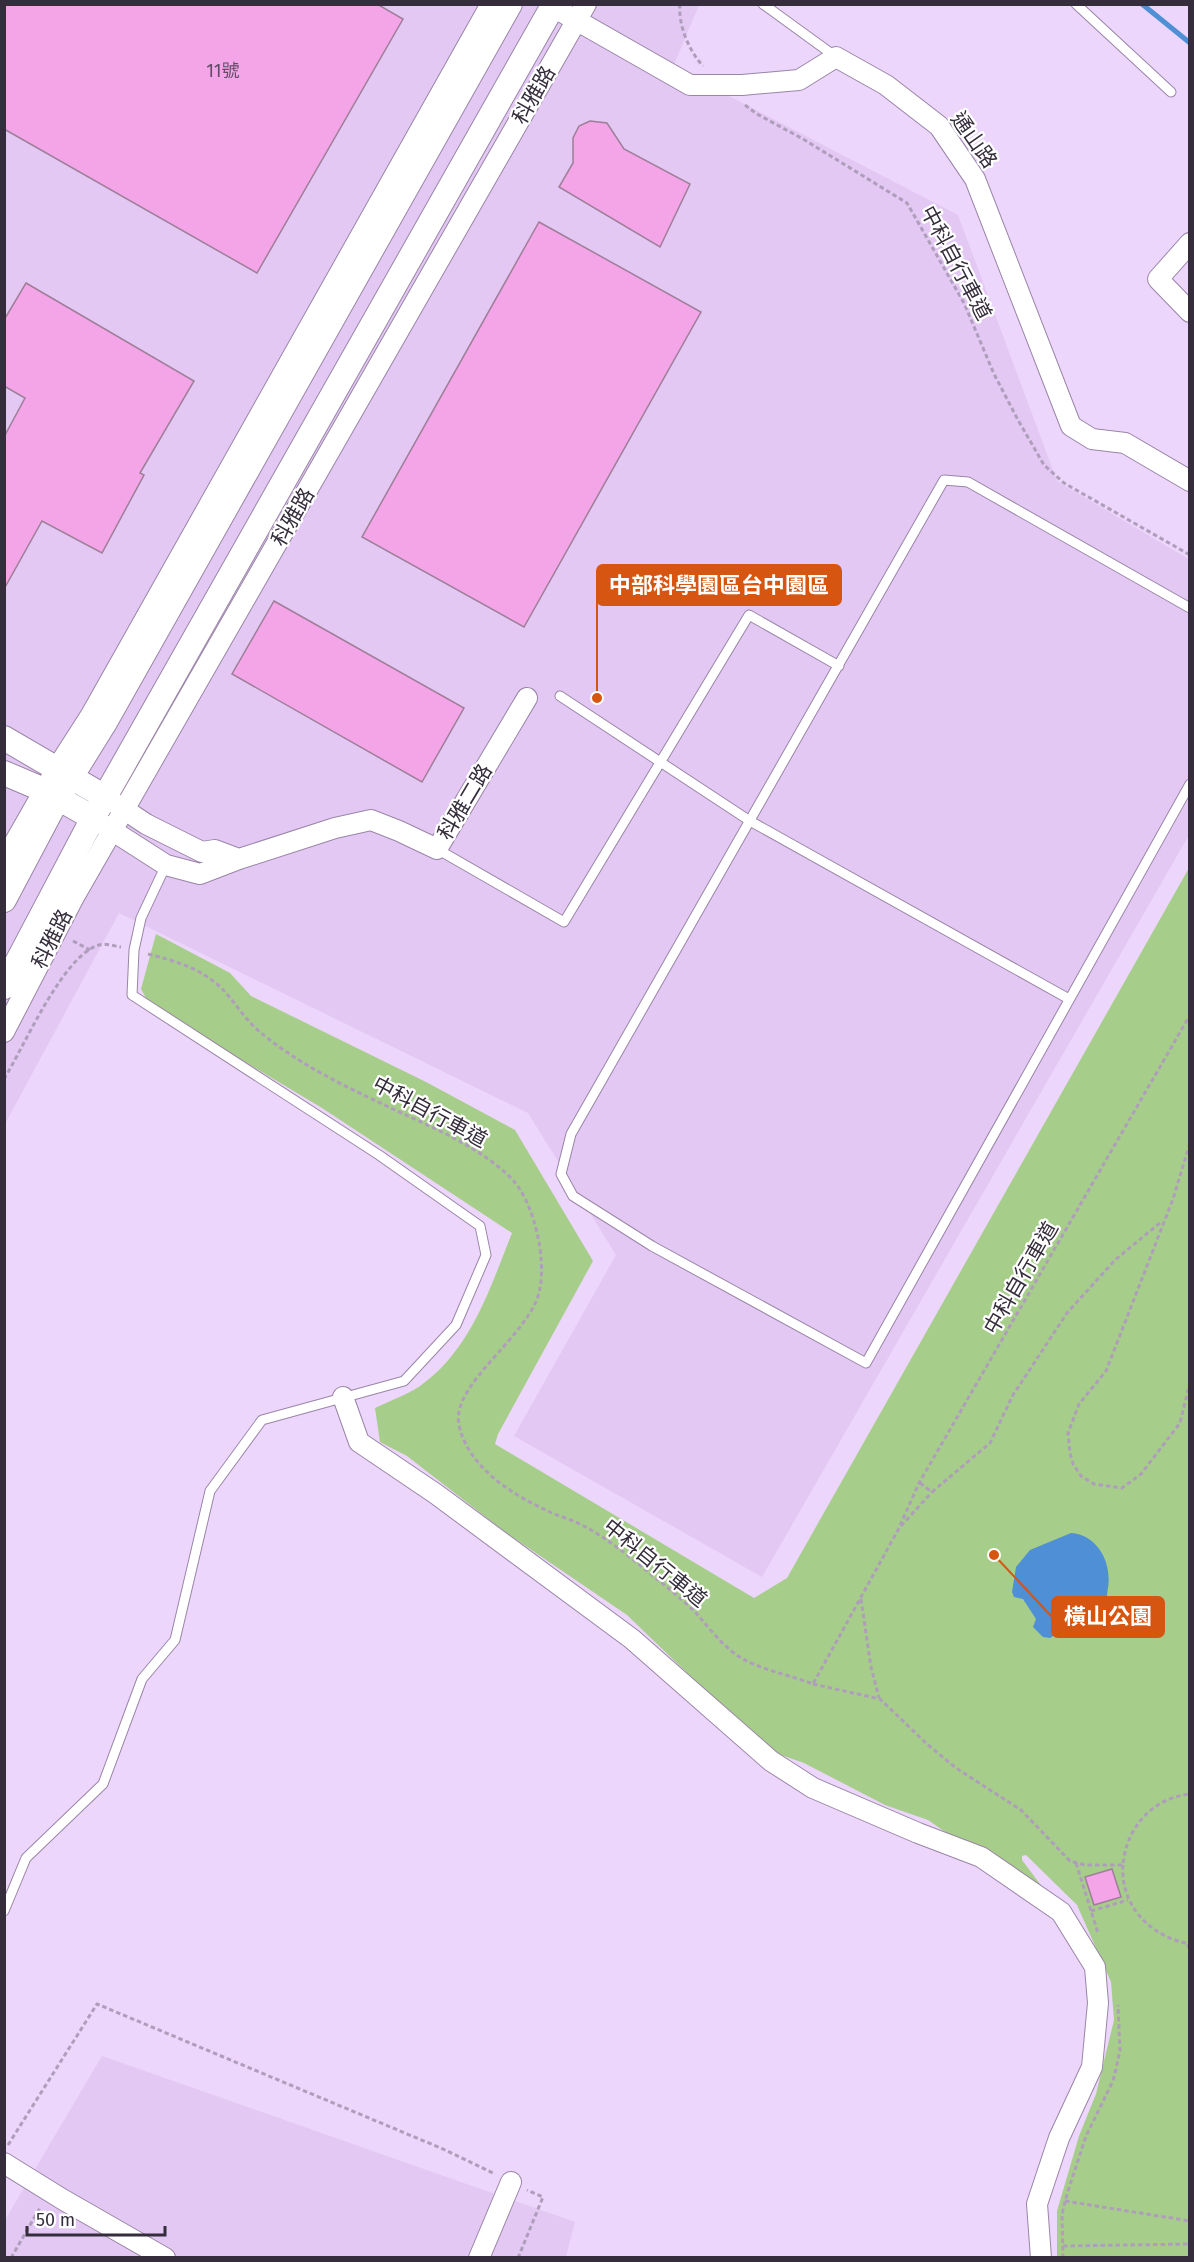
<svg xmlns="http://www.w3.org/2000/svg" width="1194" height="2262" font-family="'Fira Sans','Noto Sans TC',sans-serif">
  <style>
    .built { fill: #e2c8f3 }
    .green { fill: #a7cd8a }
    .water { fill: #4e8fd5 }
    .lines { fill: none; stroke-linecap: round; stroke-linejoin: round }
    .stream { stroke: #4e8fd5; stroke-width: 5 }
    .building { fill: #f3a5e8; stroke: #9e7e98; stroke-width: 1.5 }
    .service-casing { stroke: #9a85a7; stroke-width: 11 }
    .minor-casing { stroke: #9a85a7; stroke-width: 22 }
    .tertiary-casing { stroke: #9a85a7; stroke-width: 26 }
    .path { stroke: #af9ebb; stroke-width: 3; stroke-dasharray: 4.5 3; stroke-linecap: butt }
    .service { stroke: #fff; stroke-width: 9 }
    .minor { stroke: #fff; stroke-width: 20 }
    .tertiary { stroke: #fff; stroke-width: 24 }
    .labels { text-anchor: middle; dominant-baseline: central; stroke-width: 4.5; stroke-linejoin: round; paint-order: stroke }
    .number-label { font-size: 18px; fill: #644b66 }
    .street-label { font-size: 21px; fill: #352d3b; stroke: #fff }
    .leader { fill: none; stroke: #d65511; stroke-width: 2 }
    .callout-dot { fill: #d65511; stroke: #fff; stroke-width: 2 }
    .callout { fill: #d65511; stroke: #d65511; stroke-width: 2 }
    .callout-label { font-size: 22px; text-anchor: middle; font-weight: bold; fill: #fff }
  </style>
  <rect width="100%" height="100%" fill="#ecd6fb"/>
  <!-- built -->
  <path class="built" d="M5,5h694l-26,62 285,148 99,266 133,79 -1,275 -427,742 -248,-141 102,-181 -88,-142 -409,-200 -114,211z
    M102,2056l473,166 -9,35 -561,1v-38z"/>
  <!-- green -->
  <path class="green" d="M1189,868v1389h-132v-46l22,-75 17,-42 18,-74 -3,-38 -34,-77 -51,-50 -4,1v4l39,52 -133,-92 -43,-15 -81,-42 -37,-13 -140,-135 -122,-83 -98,-76 -27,-14 -5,-34c14,-7 32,-13 45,-22 51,-36 70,-98 92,-153l-190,-125 -172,-103 -9,-16 15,-55 74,39 21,23 175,86 89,48 78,131 -95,173 -3,10 259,154 33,-20z"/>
  <!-- water -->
  <path class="water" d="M1071,1533c27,2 41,30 37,55 -1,4 -1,11 -2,14 -7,14 -42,27 -56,36l-7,-1 -10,-10 3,-8 -13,-20 -9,-2 -2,-5 4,-25 14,-17z"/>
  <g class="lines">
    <!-- stream -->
    <path class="stream" d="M1142,4l48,39"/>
  </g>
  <!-- building -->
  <path class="building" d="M4,4h373l26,15 -146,254 -253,-144z
    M590,121l17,2 17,26 66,35 -30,63 -101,-60 14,-24v-25l6,-12z
    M539,222l162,90 -177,315 -162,-90z
    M26,283l168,98 -54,92 4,2 -42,78 -60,-32 -38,68v-152l21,-39 -21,-12v-66z
    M274,601l190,107 -42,74 -190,-108z
    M1112,1869l9,28 -27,8 -9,-28z"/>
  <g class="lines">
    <!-- service casing -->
    <g class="service-casing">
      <path id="service" d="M763,4l73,53
        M1076,4l95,88
        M1190,608l-222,-126 -24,-2 -373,654 -10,40 12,22 79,50 214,117 324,-579
        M560,696l190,125 319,178
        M437,849l127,73 185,-307 90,51
        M4,1911l22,-53 77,-74 39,-105 33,-39 35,-149 52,-71 142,-39 52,-56 30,-70 -6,-29 -101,-71 -247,-160 2,-45 7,-32 25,-53"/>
    </g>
    <!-- minor casing -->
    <g class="minor-casing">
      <path id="minor" d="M553,7l137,78h52l57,-5 37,-23 50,28 53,41 36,53 96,247 21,13 33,4 65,38
        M1190,243l-32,36 32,33
        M116,804l30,20 56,28 13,-2 24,9
        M102,824l64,41 34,9 39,-15 96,-31 36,-8 28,11 38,18 90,-151
        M4,861l53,-93 34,-53 400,-711
        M4,1032l70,-135 512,-893
        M343,1397l16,45 77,52 196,145 139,122 42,27 105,45 63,24 80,55 34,55 3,36 -6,64 -33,71 -22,66 4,54
        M4,2163l58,36 103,59
        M479,2258l32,-76"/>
    </g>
    <!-- tertiary casing -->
    <g class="tertiary-casing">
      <path id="tertiary" d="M4,738l101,59
        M4,773l40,17 49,28
        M4,900l54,-102 46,-74 406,-720
        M4,987l89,-169 461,-814"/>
    </g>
    <!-- path -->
    <path class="path" d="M680,4c-2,21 9,47 23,62
      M745,105l12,9 46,25 104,64 57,100 30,71 24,46 26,45 20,18 126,72
      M73,941l17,9
      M148,954c26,7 47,12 69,30 16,14 26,34 43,48 38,32 86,55 131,76 42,20 86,37 120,70 23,23 35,79 29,110 -7,46 -90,95 -81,137 9,42 52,69 89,86 10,5 22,8 32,13 26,13 50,33 72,51 15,12 31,25 44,38 15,17 30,38 51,48 20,10 45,15 66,23l85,-154 21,-47 271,-468
      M4,1079c20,-32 59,-124 95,-134 7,-2 15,1 22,2
      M1190,1143l-17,56 -67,172 -27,33 -11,29 2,20 3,11 8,12 13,8 28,4 19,-14 39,-51 10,-41
      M920,1483l12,9 58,-49 23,-48 54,-82 48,-53 46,-38
      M901,1526l31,-34
      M861,1599l10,68 8,31
      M813,1684l67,15 48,46 28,23 65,42 49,51 15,4h38c3,-37 29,-67 67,-71
      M1076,1863l22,70
      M1123,1865c-3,41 28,72 67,79
      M1091,1911l37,-11
      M1188,1944l2,11
      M8,2145l89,-141 346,145 52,25
      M1065,2201l125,20
      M1063,2246l127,-2
      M11,2258l30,-52
      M518,2258l25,-61 -16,-7
      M1063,2258l-1,-44 5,-20 19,-58 27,-55 7,-30 -2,-46"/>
    <!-- service -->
    <use href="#service" class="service"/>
    <!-- minor -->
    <use href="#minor" class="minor"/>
    <!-- tertiary -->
    <use href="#tertiary" class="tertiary"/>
  </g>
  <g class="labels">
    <!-- number labels -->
    <g class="number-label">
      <text x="223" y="71">11號</text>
    </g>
    <!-- street labels -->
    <g class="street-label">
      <text transform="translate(534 95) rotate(-60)">科雅路</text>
      <text transform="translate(974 140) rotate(55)">通山路</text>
      <text transform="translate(956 263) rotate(62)">中科自行車道</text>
      <text transform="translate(293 517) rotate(-60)">科雅路</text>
      <text transform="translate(465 802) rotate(-59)">科雅二路</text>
      <text transform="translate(52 939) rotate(-63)">科雅路</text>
      <text transform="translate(430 1112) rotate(28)">中科自行車道</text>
      <text transform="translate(1021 1278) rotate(-60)">中科自行車道</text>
      <text transform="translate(655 1563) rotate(39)">中科自行車道</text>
    </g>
  </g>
  <!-- callouts -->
  <path class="leader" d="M597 698L597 585M994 1555L1052 1617"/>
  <g class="callout-dot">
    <circle cx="597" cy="698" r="6"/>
    <circle cx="994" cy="1555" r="6"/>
  </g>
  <g class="callout">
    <rect x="597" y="565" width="244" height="40" rx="6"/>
    <rect x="1052" y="1597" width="112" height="40" rx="6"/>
  </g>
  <g class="callout-label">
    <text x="719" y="593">中部科學園區台中園區</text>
    <text x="1108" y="1624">橫山公園</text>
  </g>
  <!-- border -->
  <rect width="1194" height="2262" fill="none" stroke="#352d3b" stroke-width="12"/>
  <!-- scale -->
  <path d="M27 2226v9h138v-9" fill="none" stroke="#352d3b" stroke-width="3"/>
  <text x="36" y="2226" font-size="18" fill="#352d3b" stroke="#ffffff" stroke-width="4.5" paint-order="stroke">50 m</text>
</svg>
